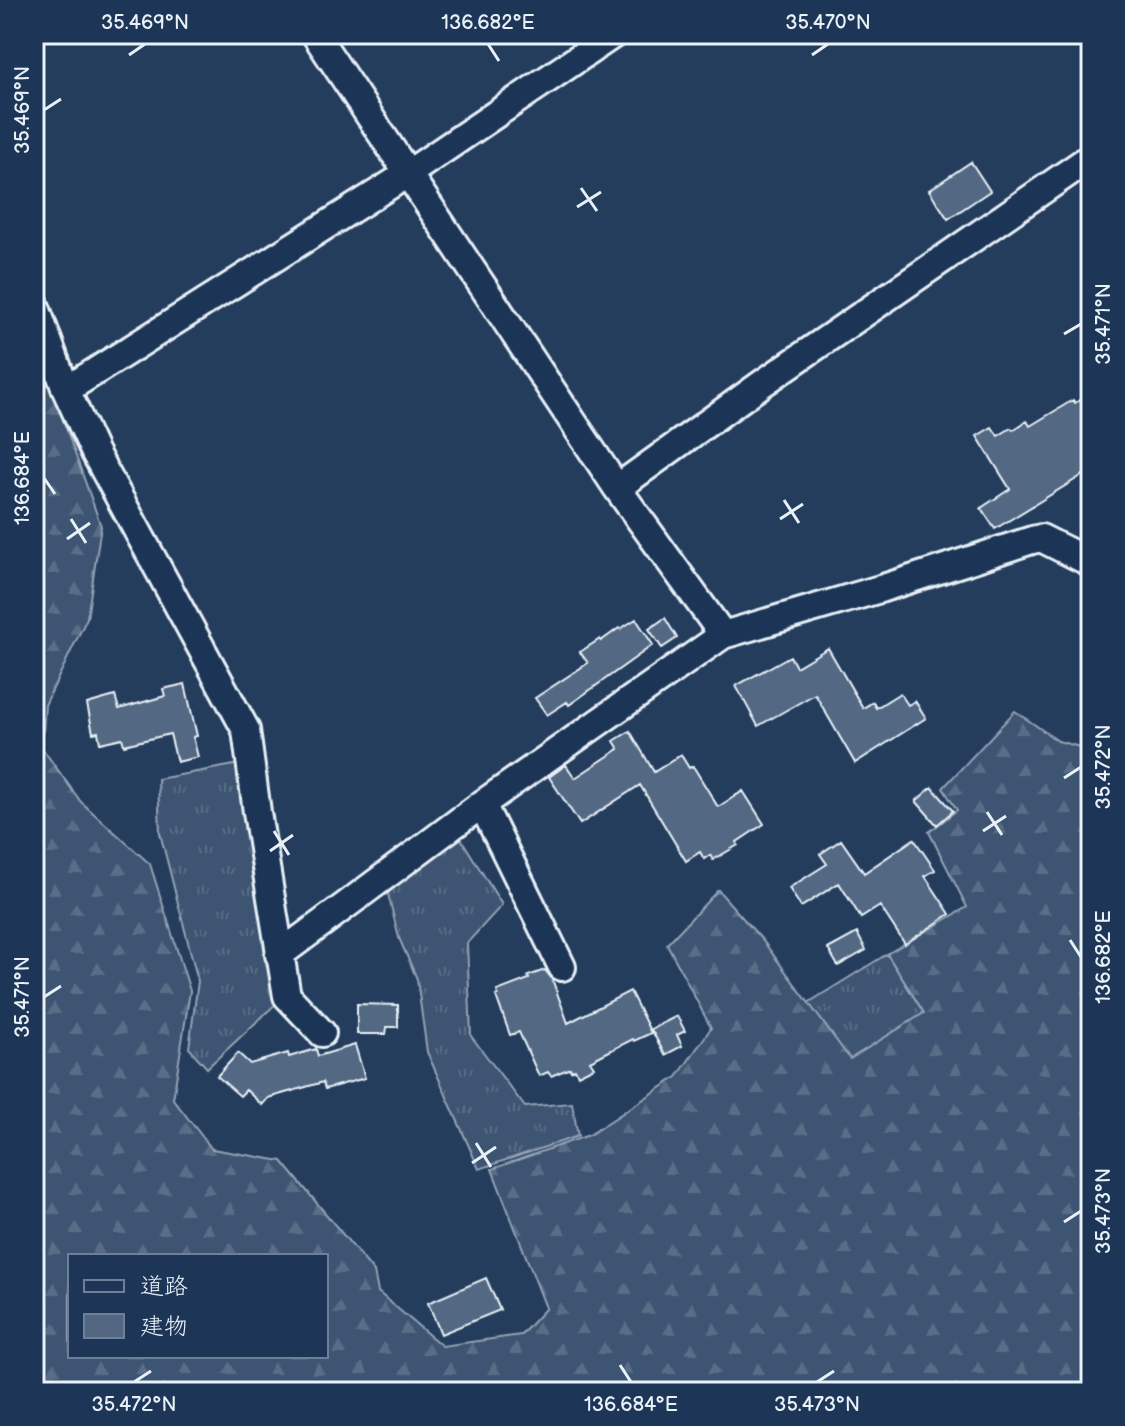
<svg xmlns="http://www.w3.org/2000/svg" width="1125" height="1426" font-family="'Balsamiq Sans','Klee One',sans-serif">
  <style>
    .grass { fill: url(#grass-tufts); stroke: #93a2b5; stroke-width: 2 }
    .forest { fill: url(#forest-firs); stroke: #93a2b5; stroke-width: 2; fill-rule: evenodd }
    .building { fill: #536782; stroke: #e8f1f8; stroke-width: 2 }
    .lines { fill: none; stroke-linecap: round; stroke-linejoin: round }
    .minor-casing { stroke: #e8f1f8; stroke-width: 32 }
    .minor { stroke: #1d3557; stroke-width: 26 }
    .ticks { fill: none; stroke: #e8f1f8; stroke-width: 3 }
    .neatline { fill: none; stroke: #e8f1f8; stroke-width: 3 }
    .ticks-label { font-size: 20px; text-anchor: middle; fill: #e8f1f8 }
  </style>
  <defs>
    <pattern id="grass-tufts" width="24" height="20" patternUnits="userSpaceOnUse" patternTransform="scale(2)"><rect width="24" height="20" fill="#3e5472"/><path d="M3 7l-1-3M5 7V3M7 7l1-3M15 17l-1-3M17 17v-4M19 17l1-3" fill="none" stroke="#5a6d87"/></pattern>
    <pattern id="forest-firs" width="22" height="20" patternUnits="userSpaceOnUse" patternTransform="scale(2)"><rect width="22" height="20" fill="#3e5472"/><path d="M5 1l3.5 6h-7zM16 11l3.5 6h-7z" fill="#5a6d87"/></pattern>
  </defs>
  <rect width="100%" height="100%" fill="#253d5d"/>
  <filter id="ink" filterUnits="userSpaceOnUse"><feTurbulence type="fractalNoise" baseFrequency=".0125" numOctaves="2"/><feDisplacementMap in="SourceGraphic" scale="16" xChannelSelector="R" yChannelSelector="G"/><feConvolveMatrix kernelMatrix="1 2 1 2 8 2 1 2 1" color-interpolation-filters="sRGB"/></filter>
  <g filter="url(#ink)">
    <!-- grass -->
    <path class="grass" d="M240,764l38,238 -71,66 -18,-20 9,-67 -38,-148 -2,-54z
      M460,837l42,68 -35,38 4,93 54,71 47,-4 6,33 -99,33 -52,-117 -10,-73 -18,-41 -12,-48z
      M887,954l37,59 -74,46 -42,-56z"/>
    <!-- forest -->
    <path class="forest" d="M34,235l12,43 -12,20z
      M34,339l67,187 -14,92 -42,87 -3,43 39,54 69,62 40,127 -17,108 39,50 70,12 92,111 4,20 64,54 79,-11 25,-27 -54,-139 97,-34 88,-58 34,-49 -44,-84 51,-54 45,51 87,118 74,-46 -37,-59 80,-47 -38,-75 28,-22 -14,-22 72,-77 43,30 33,9v642h-1057zM70,1256h256v100h-256z"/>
    <!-- building -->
    <path class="building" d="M971,162l19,29 -42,28 -19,-29z
      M1073,400l2,3 5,-3 11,18v52l-96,59 -14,-21 29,-19 -33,-53 15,-9 6,9 13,-8 2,2 14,-9 3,5z
      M665,618l12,20 -15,10 -13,-19z
      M636,619l17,26 -84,60 -2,-3 -20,13 -12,-17 53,-35 -8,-11 20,-13 1,2 18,-13 1,1z
      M828,648l35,60 10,-6 3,6 24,-15 8,12 7,-4 11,17 -71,45 -40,-69 -57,32 -22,-40 54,-30 6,11z
      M185,684l12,52 -4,1 5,20 -21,5 -7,-28 -46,11 -2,-7 -22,5 -2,-11 -5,1 -6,-29 28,-8 4,13 46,-13 -2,-7z
      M630,731l24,41 27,-17 8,13 4,-2 25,41 25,-16 21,33 -27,18 1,3 -25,15 -3,-5 -6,4 -4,-7 -14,9 -46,-76 -60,39 -31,-47 17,-12 9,13 44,-29 -5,-8z
      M932,787l21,24 -16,14 -21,-24z
      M914,839l21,31 -10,6 25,38 -45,30 -25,-38 -19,12 -22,-35 -38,24 -12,-19 38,-24 -7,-10 21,-14 23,33z
      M857,933l9,17 -28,16 -10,-17z
      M545,970l7,9 16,44 62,-32 21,42 -17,8 -1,-2 -43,22 4,6 -16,8 -3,-6 -4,2 -1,-3 -19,8 -3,-4 -9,4 -20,-44 -9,3 -14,-39 2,-1 -1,-4 32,-12 -1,-3z
      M357,1004l41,1v22h-11l-1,7h-29z
      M677,1016l8,15 -8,4 5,11 -17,9 -14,-26z
      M355,1045l10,33 -40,11 -2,-7 -55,16 -6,7 -16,-15 -6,6 -23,-20 21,-23 12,11 38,-11 1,4 27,-8 2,7z
      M486,1278l14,32 -59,24 -13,-31z"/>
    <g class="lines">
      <!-- minor casing -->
      <g class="minor-casing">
        <path id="minor" d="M315,34l302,454 106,147
          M34,302l32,88 29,63 151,277 11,82 30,184 35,37
          M66,390l343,-217 205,-139
          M617,488l146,-105 328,-226
          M482,804l80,163
          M279,955l203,-151 241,-169 157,-46 152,-49 9,-2 50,25"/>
      </g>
      <!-- minor -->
      <use href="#minor" class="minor"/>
    </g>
  </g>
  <!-- ticks -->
  <path class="ticks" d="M488,44l11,17M129,55l16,-11M812,55l16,-11M44,110l17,-11M581,188l16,23M577,207l24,-15M1064,334l17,-10M44,478l11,16M784,500l15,23M71,519l15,24M780,519l23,-15M67,539l23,-16M1064,778l17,-11M987,812l15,23M274,831l15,24M983,831l23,-15M270,851l23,-16M1070,940l11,17M44,997l17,-11M476,1143l15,24M472,1163l24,-16M1064,1222l17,-11M620,1365l11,17M134,1382l17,-11M817,1382l17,-11"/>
  <!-- margin -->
  <rect width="1125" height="1426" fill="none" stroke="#1d3557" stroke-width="88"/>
  <!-- legend -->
  <rect x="68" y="1254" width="260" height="104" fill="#1d3557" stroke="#6e8097" stroke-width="2"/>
  <rect x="84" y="1280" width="40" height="12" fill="#1d3557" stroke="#6e8097" stroke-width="2"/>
  <text x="140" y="1294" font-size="24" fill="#e8f1f8">道路</text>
  <rect x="84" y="1314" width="40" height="24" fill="#536782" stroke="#6e8097" stroke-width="2"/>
  <text x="140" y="1334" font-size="24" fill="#e8f1f8">建物</text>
  <rect x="44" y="44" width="1037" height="1338" class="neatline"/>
  <g class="ticks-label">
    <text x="145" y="29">35.469°N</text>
    <text x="488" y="29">136.682°E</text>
    <text x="828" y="29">35.470°N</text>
    <text transform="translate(22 110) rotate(-90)" y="7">35.469°N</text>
    <text transform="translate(1103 324) rotate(-90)" y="7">35.471°N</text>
    <text transform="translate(22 478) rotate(-90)" y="7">136.684°E</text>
    <text transform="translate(1103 767) rotate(-90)" y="7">35.472°N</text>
    <text transform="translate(1103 957) rotate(-90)" y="7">136.682°E</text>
    <text transform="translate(22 997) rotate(-90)" y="7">35.471°N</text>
    <text transform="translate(1103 1211) rotate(-90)" y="7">35.473°N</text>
    <text x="134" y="1411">35.472°N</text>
    <text x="631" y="1411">136.684°E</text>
    <text x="817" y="1411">35.473°N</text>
  </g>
</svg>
